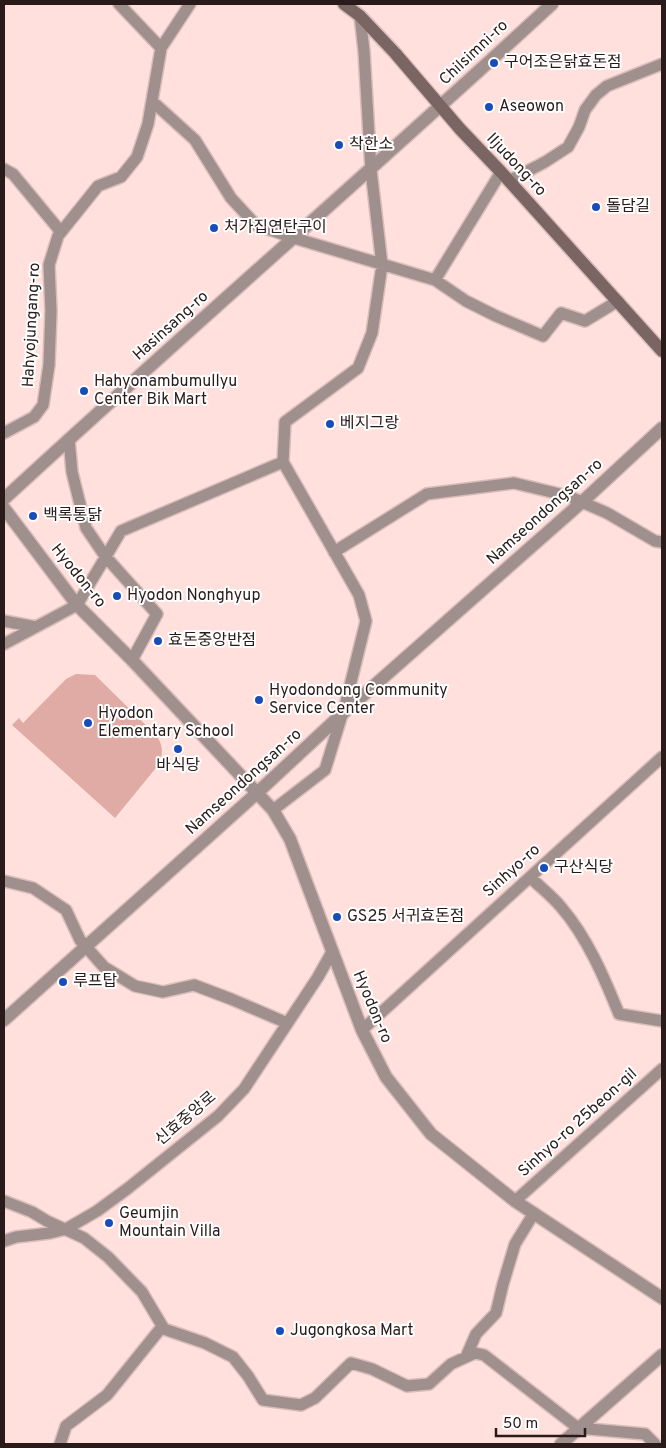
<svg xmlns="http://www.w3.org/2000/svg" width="666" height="1448" font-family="Overpass,'Noto Sans KR',sans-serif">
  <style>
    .pitch { fill: #e1aba5 }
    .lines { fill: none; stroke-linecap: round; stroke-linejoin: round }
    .minor-casing { stroke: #d8bdba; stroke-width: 14 }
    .tertiary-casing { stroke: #d8bdba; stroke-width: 15 }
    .secondary-casing { stroke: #d8bdba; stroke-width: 15 }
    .minor { stroke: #9f8f8d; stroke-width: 11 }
    .tertiary { stroke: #9f8f8d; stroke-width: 12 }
    .secondary { stroke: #7b6562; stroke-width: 12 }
    .poi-dot { fill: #184db9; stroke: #fff; stroke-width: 2 }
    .labels { text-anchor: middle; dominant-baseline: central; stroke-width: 4; stroke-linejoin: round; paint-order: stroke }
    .street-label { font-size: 16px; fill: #291b1a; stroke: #fff }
    .poi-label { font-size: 16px; fill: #291b1a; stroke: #fff; text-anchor: start }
  </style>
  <rect width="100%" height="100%" fill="#ffe0dd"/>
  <!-- pitch -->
  <path class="pitch" d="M76,674l19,1 61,60c7,10 7,16 4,28l-45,55 -103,-93 7,-7 4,5 43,-44z"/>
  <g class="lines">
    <!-- minor casing -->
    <g class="minor-casing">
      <path id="minor" d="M119,4l42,44
        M153,102l42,38 36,58 25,27 38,13 141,42 31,21 30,15 47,20 18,-23 24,8 33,-20
        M4,169l9,5 48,58
        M509,181l36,-19 23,-15 11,-20 6,-17 11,-15 11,-9 55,-22
        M435,280l66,-108
        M4,433l30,-16 9,-12 6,-40 2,-54 -2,-46 9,-29 40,-50 23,-9 16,-20 11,-33 13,-76 29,-44
        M69,439l3,33 14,56 19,28 52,58 -25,46
        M334,552l93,-58 87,-11 54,13 39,17 48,28 7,1
        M4,621l32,6
        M4,644l73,-39 44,-74 162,-69
        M273,810l52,-40 21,-68 20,-81 -7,-26 -76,-133 2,-40 73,-54 14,-35 10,-68 -11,-95 -7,-119 -4,-35
        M530,877c10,10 22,19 31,30 26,30 43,70 58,107l43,7
        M4,881l29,7 33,22 14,30 24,27 31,19 28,6 31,-7 37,14 56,24
        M362,1030l300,-273
        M4,1201l28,11 15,9 37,17 24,19 34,35 22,37
        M515,1201l147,-132
        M4,1241l12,-4 34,-4 16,-4 31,-18 30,-22 91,-73 26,-27 74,-112 14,-25
        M466,1357l10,-23 20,-21 7,-29 12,-40 19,-31
        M60,1444l6,-18 41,-31 54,-67 44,15 28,14 15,19 15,24 38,5 14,-7 36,-35 21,6 35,17 22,-2 22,-20 24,-11 9,2 94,73 67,6 10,10"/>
    </g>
    <!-- tertiary casing -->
    <g class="tertiary-casing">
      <path id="tertiary" d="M4,499c181,-167 367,-328 548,-495
        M4,508l73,97 55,55 141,150 17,29 72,191 24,47 45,57 84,67 147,97
        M4,1020l253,-227 85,-79 240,-212 80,-74
        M561,1444l101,-89"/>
    </g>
    <!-- secondary casing -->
    <g class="secondary-casing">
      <path id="secondary" d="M344,4l16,12 35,37 65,76 41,43 161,179"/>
    </g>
    <!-- minor -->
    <use href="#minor" class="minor"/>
    <!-- tertiary -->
    <use href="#tertiary" class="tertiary"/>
    <!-- secondary -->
    <use href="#secondary" class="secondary"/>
  </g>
  <!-- markers -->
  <g class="poi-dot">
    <circle cx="494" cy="63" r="5"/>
    <circle cx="489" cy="107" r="5"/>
    <circle cx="339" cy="145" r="5"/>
    <circle cx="596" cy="207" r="5"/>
    <circle cx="214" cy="228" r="5"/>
    <circle cx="84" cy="391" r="5"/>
    <circle cx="330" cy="424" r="5"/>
    <circle cx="33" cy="516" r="5"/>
    <circle cx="117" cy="596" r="5"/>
    <circle cx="158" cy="641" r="5"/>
    <circle cx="259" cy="700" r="5"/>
    <circle cx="88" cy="723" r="5"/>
    <circle cx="178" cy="749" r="5"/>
    <circle cx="544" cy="868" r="5"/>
    <circle cx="337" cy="917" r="5"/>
    <circle cx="63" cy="982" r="5"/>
    <circle cx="109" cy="1223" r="5"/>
    <circle cx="280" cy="1331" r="5"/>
  </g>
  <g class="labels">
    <!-- street labels -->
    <g class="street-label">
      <text transform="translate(474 53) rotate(-43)">Chilsimni-ro</text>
      <text transform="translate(516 165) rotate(47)">Iljudong-ro</text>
      <text transform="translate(32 325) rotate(-87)">Hahyojungang-ro</text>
      <text transform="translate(171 326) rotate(-42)">Hasinsang-ro</text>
      <text transform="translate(545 512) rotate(-42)">Namseondongsan-ro</text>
      <text transform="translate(78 576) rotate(51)">Hyodon-ro</text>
      <text transform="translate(244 782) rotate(-42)">Namseondongsan-ro</text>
      <text transform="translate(512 871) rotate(-42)">Sinhyo-ro</text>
      <text transform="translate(372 1007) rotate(67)">Hyodon-ro</text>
      <text transform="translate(186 1119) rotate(-40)">신효중앙로</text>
      <text transform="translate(578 1123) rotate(-42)">Sinhyo-ro 25beon-gil</text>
    </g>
    <!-- poi labels -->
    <g class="poi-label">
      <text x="504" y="63">구어조은닭효돈점</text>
      <text x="499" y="107">Aseowon</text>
      <text x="349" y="145">착한소</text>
      <text x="606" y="207">돌담길</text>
      <text x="224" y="228">처가집연탄구이</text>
      <text x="94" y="382">Hahyonambumullyu<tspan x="94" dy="18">Center Bik Mart</tspan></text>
      <text x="340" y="424">베지그랑</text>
      <text x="43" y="516">백록통닭</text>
      <text x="127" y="596">Hyodon Nonghyup</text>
      <text x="168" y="641">효돈중앙반점</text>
      <text x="269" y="691">Hyodondong Community<tspan x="269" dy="18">Service Center</tspan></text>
      <text x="98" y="714">Hyodon<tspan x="98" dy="18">Elementary School</tspan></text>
      <text x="178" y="766" text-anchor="middle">바식당</text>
      <text x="554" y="868">구산식당</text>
      <text x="347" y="917">GS25 서귀효돈점</text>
      <text x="73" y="982">루프탑</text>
      <text x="119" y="1214">Geumjin<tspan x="119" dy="18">Mountain Villa</tspan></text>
      <text x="290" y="1331">Jugongkosa Mart</text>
    </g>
  </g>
  <!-- border -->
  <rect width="666" height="1448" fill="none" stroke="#291b1a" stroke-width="10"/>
  <!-- scale -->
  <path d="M496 1428v8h89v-8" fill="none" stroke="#291b1a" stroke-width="2.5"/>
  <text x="503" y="1428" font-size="15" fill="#291b1a" stroke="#ffffff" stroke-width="4" paint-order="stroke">50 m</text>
</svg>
